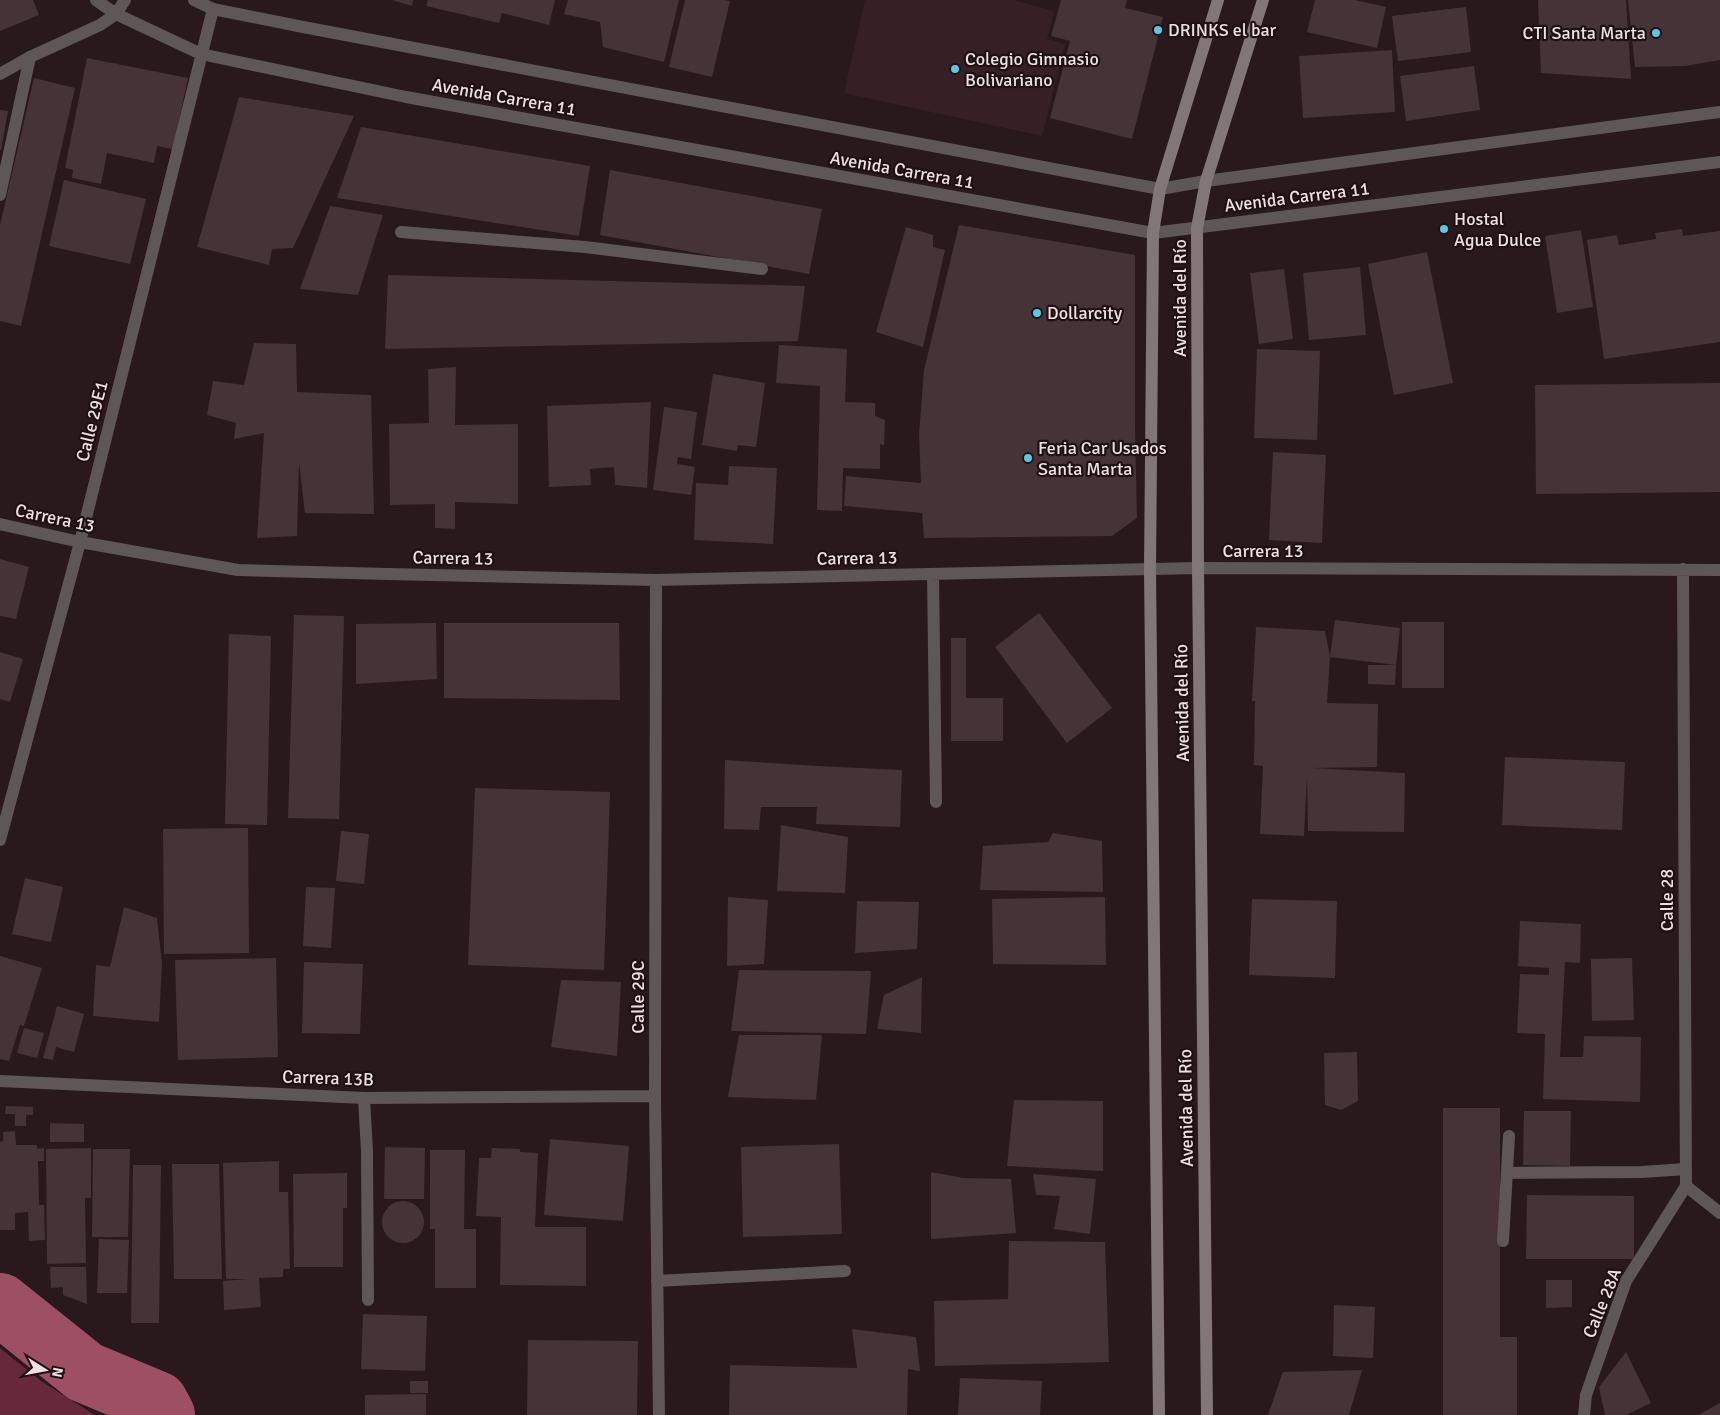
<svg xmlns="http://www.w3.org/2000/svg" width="1720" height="1415" font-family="Signika,sans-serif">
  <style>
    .built { fill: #372025 }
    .green { fill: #672839 }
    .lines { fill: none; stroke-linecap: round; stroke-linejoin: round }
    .river { stroke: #9d5063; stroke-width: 62 }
    .building { fill: #453336 }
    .service { stroke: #5f5658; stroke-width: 12 }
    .pedestrian { stroke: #5f5658; stroke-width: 12 }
    .minor { stroke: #5f5658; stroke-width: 12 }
    .tertiary { stroke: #5f5658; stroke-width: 12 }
    .secondary { stroke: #837678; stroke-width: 12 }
    .poi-dot { fill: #58c9e3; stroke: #1f1013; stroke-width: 2 }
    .labels { text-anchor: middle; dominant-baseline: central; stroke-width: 4.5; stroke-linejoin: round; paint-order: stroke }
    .poi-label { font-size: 18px; fill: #ece0e2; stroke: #1f1013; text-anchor: start }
    .street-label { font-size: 18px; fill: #ece0e2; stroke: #1f1013 }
  </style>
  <rect width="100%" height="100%" fill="#29191d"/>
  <!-- built -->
  <path class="built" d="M865,0h148l41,11 -7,28 18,5 -23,92 -198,-43z"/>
  <!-- green -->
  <path class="green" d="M0,1348l41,33 54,34h-95z"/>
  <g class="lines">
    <!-- river -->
    <path class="river" d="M0,1304l85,68 72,30 7,13"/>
  </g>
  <!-- building -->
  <path class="building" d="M0,0h33l6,15 -39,16z
    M392,0h21l-1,6z
    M428,0h127l-6,25 -47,-12 -3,10 -73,-17z
    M568,0h111l-15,62 -61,-15 -3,-25 -36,-8z
    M685,0h39l6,1 -18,76 -43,-10z
    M1061,0h66l-2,8 38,9 -31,122 -82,-21 20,-77 -19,-5z
    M1315,0h40l31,7 -9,41 -70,-16z
    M1538,0h88l5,79 -90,-6z
    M1628,0h92v60l-35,6 -50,1z
    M1466,7l5,45 -73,9 -6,-45z
    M1392,50l3,62 -92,6 -4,-62z
    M87,58l101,20 -15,71 -16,-3 -3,17 -47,-10 -6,31 -29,-6 1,-8 -8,-2z
    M1474,66l6,44 -74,11 -6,-45z
    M34,78l41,10 -54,238 -21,-5v-96z
    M239,97l115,19 -61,132 -21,1 -3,16 -72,-18z
    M0,110l8,1 -7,39h-1z
    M361,127l229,39 -11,70 -242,-38z
    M610,170l212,39 -13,65 -209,-39z
    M64,180l82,19 -16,65 -81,-18z
    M330,206l53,9 -25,80 -58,-6z
    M959,225l176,30v171l2,92 -25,18 -188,2 -2,-25 -78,-7 2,-30 75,7 -2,-49 5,-64z
    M906,227l27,8v12l12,3 -22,97 -47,-15z
    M1682,229l1,7 37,-5v111l-116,17 -17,-119 30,-5 2,10 37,-6 -1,-6z
    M1581,230l12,77 -36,6 -12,-77z
    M1427,252l26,131 -59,12 -26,-131z
    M1360,267l6,68 -57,5 -6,-67z
    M1284,269l9,70 -34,5 -9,-71z
    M388,275l417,11 -7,55 -413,8z
    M254,343l42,1 1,48 74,3 3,119 -69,-1 -6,-50 -2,73 -40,2 7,-105 -30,6 2,-16 -29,-8 6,-34 31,4z
    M779,345l68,4 -2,53 30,1v13l10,4 -1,25 -4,-1v25l-37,-1 -1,43 -25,-1 3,-124 -44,-3z
    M1257,349l63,2 -3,89 -63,-2z
    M456,367l-1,58 63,-1v80l-63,-2v27l-20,-1v-24l-45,1 -1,-81 40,-1 -1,-54z
    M713,374l52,9 -9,64 -18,-2 -1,6 -35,-6z
    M1720,383v109l-184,2 -1,-109z
    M651,402l-4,86 -32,-3 -1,-18 -24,2 1,16 -42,2 -2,-81z
    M664,407l33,5 -6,47 -13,-2 -1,7 18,3 -4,28 -38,-5z
    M1273,452l53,3 -4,88 -53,-3z
    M729,466l48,2 -4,76 -79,-4 2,-57 32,2z
    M0,559l29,8 -13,52 -16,-3z
    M1039,613l73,95 -45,35 -72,-96z
    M294,615l50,1 -5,203 -51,-1z
    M1335,620l65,8 -4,37 -66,-8z
    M1402,622h42v66h-42z
    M436,623l1,56 -81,5v-60z
    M444,623h175l1,77 -176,-2z
    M1256,627l69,4 5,26 -3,46 51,1 -1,63 -65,1 93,5 -1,59 -96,-1 -1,-56 -3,61 -44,-2 3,-68 -9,-1 1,-64h-3z
    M229,634l42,2 -4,189 -42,-1z
    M951,638h15v60h37v43h-52z
    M0,652l23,7 -13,43 -10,-3z
    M1368,665h28l-1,20 -27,-1z
    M1505,757l120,5 -3,68 -120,-5z
    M725,760l93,6 84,4 -2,57 -84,-3 1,-17h-56l-2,23 -35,-1z
    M475,788l135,4 -6,178 -136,-5z
    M781,825l67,12 -3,56 -68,-2z
    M248,828l1,125 -85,1 -1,-125z
    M341,831l28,3 -5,50 -28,-3z
    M1053,833l49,8 1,51 -123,-2 3,-44 65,-4z
    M25,878l38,9 -12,55 -39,-8z
    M306,887l29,1 -4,60 -28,-2z
    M728,897l40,3 -4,64 -37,2z
    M1105,897l1,68 -113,-1 -1,-65z
    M1252,899l85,2 -2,77 -86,-3z
    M857,901l62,1 -2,47 -62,4z
    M124,907l33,11 5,46 -3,58 -66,-6 3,-51 14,2z
    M1520,921l61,3 -1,39 -15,-1 -5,95h23l1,-21 57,1 -1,65 -97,-3 2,-65 -28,-1 3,-59 29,1v-7l-31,-2z
    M0,956l42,12 -18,58 -4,-1 -11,36 -9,-2z
    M276,958l2,99 -100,3 -3,-100z
    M1632,958l2,62 -42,1 -1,-62z
    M304,962l59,2 -3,70 -58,-1z
    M739,970l132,1 -5,63 -135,-3z
    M922,977l-1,56 -44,-4 7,-34z
    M561,980l60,2 -4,74 -66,-9z
    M57,1006l27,8 -10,38 -18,-5 -3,13 -10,-2z
    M24,1028l20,5 -7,25 -20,-5z
    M739,1035h83l-6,65 -88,-3z
    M1357,1052l1,49 -17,9 -16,-5 -1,-52z
    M1014,1100l89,1v70l-96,-5z
    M6,1106l27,1v8h-7v11h-11v-12h-10z
    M1443,1108h57v229h17v78h-74z
    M1524,1111h47l-1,55 -47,-1z
    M50,1123l34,1v18h-34z
    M15,1131l1,14h21v4l7,-1v13h-6l1,44h5l1,35 -16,1 -1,-29 -13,1v17h-15v-88l3,-1v-9z
    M550,1139l79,7 -6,75 -79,-6z
    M839,1144l3,90 -99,3 -2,-90z
    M385,1147l40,1 -1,51h-40z
    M91,1148v50h-6l1,65 -39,1 -1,-115z
    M492,1148l28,1v3l18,1 -3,74h51v59l-86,-1 1,-68 -25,-1 3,-58h12z
    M93,1149h37l-2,88h-36z
    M430,1150h35l-1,79h12v59h-41v-59h-5z
    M279,1161v31h9l2,77h-7v8l-24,1 2,29 -37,3 -1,-29 25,-2h-22l-3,-116z
    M172,1164h47l3,115h-48z
    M133,1165h28l-2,158h-28z
    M931,1172l32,6 48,1 5,54 -85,6z
    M347,1173v35h-4v59h-49l-1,-93z
    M1033,1174l63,5 -6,55 -36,-5 6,-33 -24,-1z
    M1527,1195l107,1v63h-108z
    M382 1222a21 21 0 1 1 42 0a21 21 0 1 1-42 0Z
    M99,1239l30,1 -2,53h-30z
    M1009,1241l96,1 4,120 -174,4 -1,-65 74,-2z
    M50,1267h36l1,37 -24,-9v-8l-12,1z
    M1546,1280h26v27l-26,1z
    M1334,1305l41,2 -2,51 -40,-2z
    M363,1314l64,2 -2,55 -64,-2z
    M852,1329l64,8 4,34 -12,-2 -1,46h-178l1,-50 127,3z
    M528,1340l110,1 -1,74h-110z
    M1626,1352l25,51 -25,12h-21l-6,-28z
    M1362,1370l-13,45h-81l15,-43z
    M960,1378l82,3 -2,34h-82z
    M410,1381h18v12h-18z
    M426,1394v21h-61v-20z
    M1720,1403v12h-22z"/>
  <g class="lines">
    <!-- service -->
    <path class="service" d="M401,232l184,15 177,22
      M364,1098l3,53 1,149"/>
    <!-- pedestrian -->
    <path class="pedestrian" d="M1584,1415l2,-20 40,-114 60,-95"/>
    <!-- minor -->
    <path class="minor" d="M0,195l30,-138
      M0,524l80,18 158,28 150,4 268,6 542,-12 522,2
      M1683,569l3,617 34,27
      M933,574l3,228
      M656,580l-1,516 4,319
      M0,840l80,-298 133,-533
      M0,1081l364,17 291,-2
      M1507,1173l135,-1 44,-3
      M1503,1241l6,-105
      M657,1281l188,-10"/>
    <!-- tertiary -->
    <path class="tertiary" d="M96,0l20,14 85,40 205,43 747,136 567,-71
      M194,0l19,9 90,18 857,162 46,-8 514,-69
      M0,74l30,-17 70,-32 16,-11 9,-14"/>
    <!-- secondary -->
    <path class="secondary" d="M1159,1415l-9,-845 3,-337 7,-44 58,-189
      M1207,1415l-9,-847 -1,-340 9,-47 57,-181"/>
  </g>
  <!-- markers -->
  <g class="poi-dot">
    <circle cx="1158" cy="30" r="5"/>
    <circle cx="1656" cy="33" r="5"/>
    <circle cx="955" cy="69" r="5"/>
    <circle cx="1444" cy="229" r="5"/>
    <circle cx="1037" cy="313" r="5"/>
    <circle cx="1028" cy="458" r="5"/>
  </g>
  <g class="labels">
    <!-- poi labels -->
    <g class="poi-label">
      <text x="1168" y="30">DRINKS el bar</text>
      <text x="1646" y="33" text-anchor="end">CTI Santa Marta</text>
      <text x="965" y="59">Colegio Gimnasio<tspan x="965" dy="21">Bolivariano</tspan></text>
      <text x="1454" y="219">Hostal<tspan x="1454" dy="21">Agua Dulce</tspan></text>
      <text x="1047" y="313">Dollarcity</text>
      <text x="1038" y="448">Feria Car Usados<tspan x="1038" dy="21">Santa Marta</tspan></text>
    </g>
    <!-- street labels -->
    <g class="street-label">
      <text transform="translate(504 97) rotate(10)">Avenida Carrera 11</text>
      <text transform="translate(902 170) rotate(10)">Avenida Carrera 11</text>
      <text transform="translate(1297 197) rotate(-7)">Avenida Carrera 11</text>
      <text transform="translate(1180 298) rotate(-90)">Avenida del Río</text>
      <text transform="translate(92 421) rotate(-76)">Calle 29E1</text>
      <text transform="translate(55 518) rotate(12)">Carrera 13</text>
      <text x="1263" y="551">Carrera 13</text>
      <text transform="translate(453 558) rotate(1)">Carrera 13</text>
      <text transform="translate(857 558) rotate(-1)">Carrera 13</text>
      <text transform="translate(1182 703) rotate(-91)">Avenida del Río</text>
      <text transform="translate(1667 900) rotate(-90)">Calle 28</text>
      <text transform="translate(638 997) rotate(-90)">Calle 29C</text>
      <text transform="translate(328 1078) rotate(2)">Carrera 13B</text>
      <text transform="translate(1186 1108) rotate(-91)">Avenida del Río</text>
      <text transform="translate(1602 1303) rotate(-68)">Calle 28A</text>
    </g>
  </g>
  <!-- north arrow -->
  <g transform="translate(45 1370) rotate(101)" stroke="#1f1013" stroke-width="4" paint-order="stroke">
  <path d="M0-4L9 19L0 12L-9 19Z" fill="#ece0e2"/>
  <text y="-8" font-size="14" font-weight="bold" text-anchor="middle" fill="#ece0e2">N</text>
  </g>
</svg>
